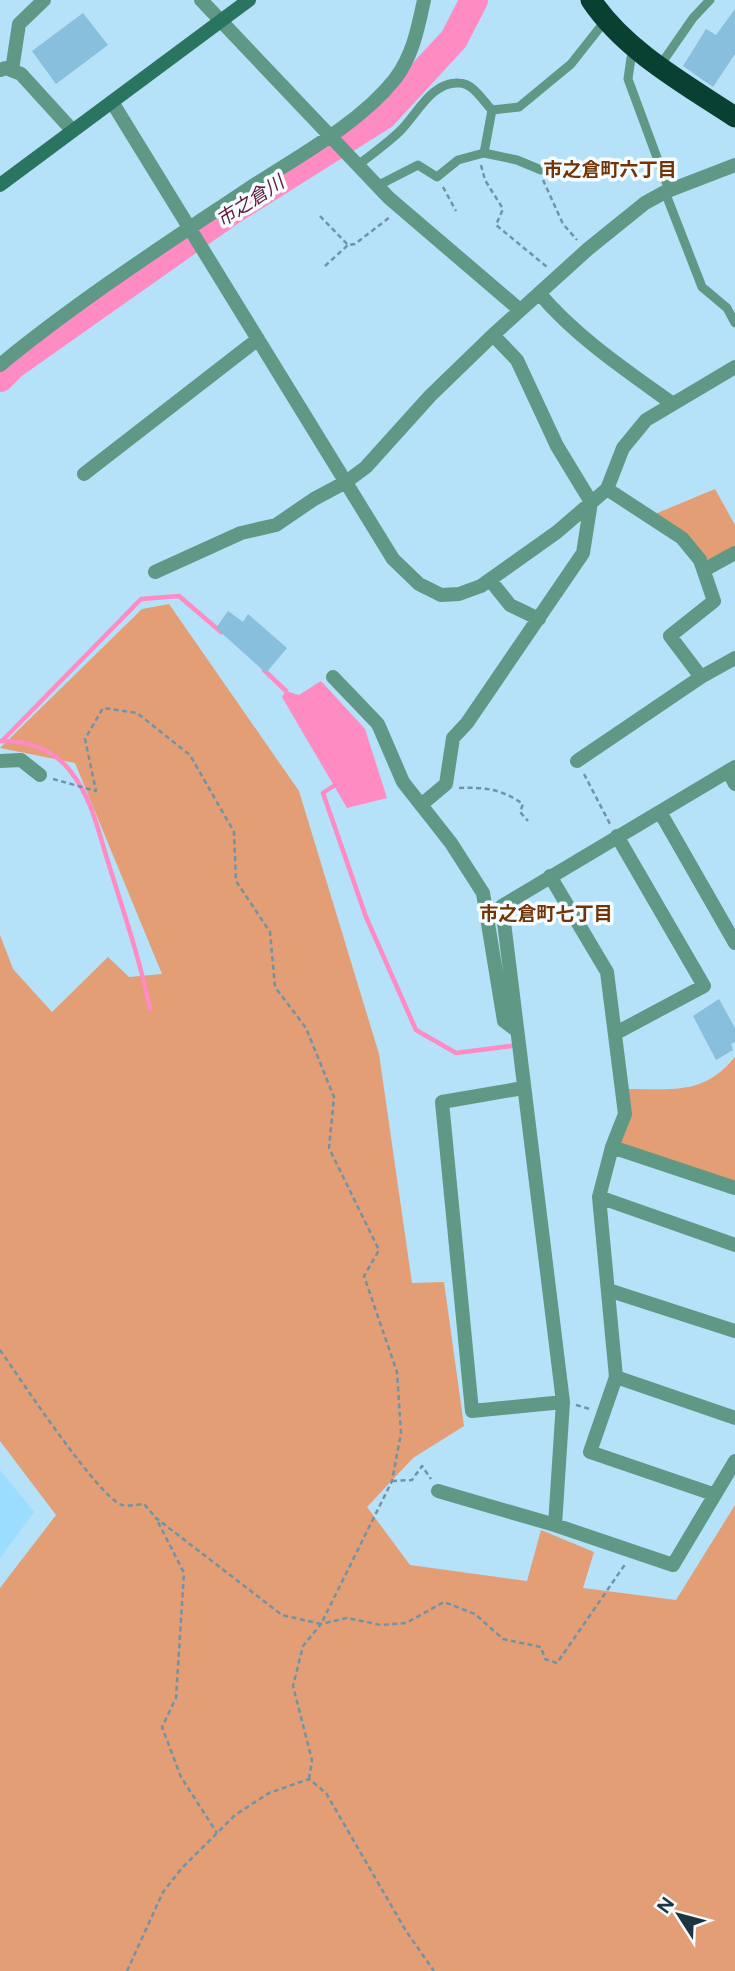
<svg xmlns="http://www.w3.org/2000/svg" width="735" height="1971" font-family="Figtree,'Noto Sans JP',sans-serif">
  <style>
    .built { fill: #9bddfe }
    .green { fill: #e39e75 }
    .water { fill: #fe8bc2 }
    .lines { fill: none; stroke-linecap: round; stroke-linejoin: round }
    .stream { stroke: #fe8bc2; stroke-width: 4.5 }
    .river { stroke: #fe8bc2; stroke-width: 28 }
    .building { fill: #87bfdc }
    .path { stroke: #7193a6; stroke-width: 2.5; stroke-dasharray: 5 3.5; stroke-linecap: butt }
    .lane { stroke: #5f9986; stroke-width: 9 }
    .street { stroke: #5f9986; stroke-width: 14 }
    .secondary { stroke: #297560; stroke-width: 14 }
    .highway { stroke: #084032; stroke-width: 21 }
    .labels { text-anchor: middle; dominant-baseline: central; stroke-width: 7; stroke-linejoin: round; paint-order: stroke }
    .neighbourhood-label { font-size: 19px; font-weight: bold; fill: #713507; stroke: #f6fcff }
    .water-label { font-size: 19px; font-style: italic; fill: #5b163c; stroke: #f6fcff }
  </style>
  <rect width="100%" height="100%" fill="#b5e1f9"/>
  <!-- built -->
  <path class="built" d="M0,1470l34,42 -34,46z"/>
  <!-- green -->
  <path class="green" d="M715,489l20,36v22l-27,16 -53,-49z
    M169,604l130,187 80,263 33,229 32,-1 20,144 -51,32 -46,49 43,58 117,16 14,-51 53,22 -11,36 93,12 59,-95v466h-735v-383l56,-73 -56,-74v-506l13,34 39,43 56,-55 21,20 33,-3 -87,-211 -75,-15 142,-139z
    M735,1057v131l-123,-41 11,-58c48,-1 79,8 112,-32z"/>
  <!-- water -->
  <path class="water" d="M321,681l44,48 22,69 -40,10 -65,-111 4,-6 13,4z"/>
  <g class="lines">
    <!-- stream -->
    <path class="stream" d="M264,670l22,21
      M1,741c27,0 53,8 70,31 21,26 28,62 38,93 15,48 31,95 41,144
      M2,741l139,-142 38,-3 42,36
      M335,785l-12,8 43,124 50,113 40,23 55,-7"/>
    <!-- river -->
    <path class="river" d="M0,378l13,-13 217,-153 153,-96 71,-77 20,-39"/>
  </g>
  <!-- building -->
  <path class="building" d="M735,9v45l-22,33 -30,-21 23,-37 10,6z
    M83,13l25,32 -52,39 -24,-33z
    M228,611l15,11 5,-8 39,34 -21,25 -50,-45z
    M719,999l16,29v14l-4,2 2,6 -17,10 -23,-44z"/>
  <g class="lines">
    <!-- path -->
    <path class="path" d="M481,165l4,15 18,29 -7,16 51,42
      M543,180l20,44 14,16
      M443,187l13,24
      M320,216l28,29 7,-1 35,-27
      M325,266l23,-21
      M584,774l26,50
      M53,779l43,12 -11,-52 18,-31 34,5 53,42 44,77 2,49 34,51 5,55 31,41 28,69 -5,51 50,102 -15,26 33,96 4,61 -9,48 -71,143 -39,-9 -126,-97 28,55 -8,125 -14,29 19,50 36,56
      M459,788c26,-1 42,1 64,16l-3,8 8,9
      M0,1350c19,27 98,147 122,155 6,1 15,0 22,-1l12,14
      M576,1405l14,4
      M392,1481l20,-1 10,-14 9,13
      M309,1779l3,-19 -19,-74 10,-40 18,-22 26,-6 34,7 25,-2 38,-21 31,12 28,25 38,8 4,12 12,4 69,-100
      M127,1971l36,-79 19,-24 53,-53 34,-22 40,-14 17,14 80,138 28,40"/>
    <!-- lane -->
    <path class="lane" d="M636,48l-5,10 -3,21 41,111
      M659,67l34,-49 17,-18
      M484,153l33,7 24,10
      M358,165c14,-11 30,-22 43,-35 16,-16 31,-49 58,-47 14,0 24,18 33,27l27,-3 52,-43 34,-43
      M377,186l41,-21 19,12 21,-17 26,-7 8,-43
      M665,192l37,95 25,21 8,15"/>
    <!-- street -->
    <path class="street" d="M201,0l188,198 131,112
      M0,70l6,-2 15,6 51,56
      M12,70l7,-46 25,-24
      M112,102l281,457 26,25 22,11 18,-1 22,-8 76,-54 50,-43 16,-41 23,-28 89,-53
      M539,293c37,44 88,78 134,111
      M0,365c79,-65 166,-121 251,-178 48,-31 108,-63 144,-108 18,-24 23,-51 29,-79
      M84,474l174,-135
      M607,489l75,49 18,22 14,41 -44,35 31,41 34,-19
      M704,570l31,-17
      M155,572l86,-39 35,-8 38,-26 32,-17 20,-15 64,-71 63,-61 95,-86 57,-46 20,-11 70,-27
      M490,580l20,25 29,14
      M333,677l45,47 25,58 48,61 32,50 21,128 12,9
      M0,761l21,-1 19,15
      M577,761l124,-84
      M735,767l-233,139 61,496 -8,123 118,40 62,-104
      M728,771l7,13
      M421,805l25,-21 7,-46 14,-15 116,-170 8,-51 -34,-56 -40,-86 -24,-25
      M660,812l75,131
      M550,876l57,96 18,142 -13,33 -13,50 17,180 -26,75 123,42
      M616,1033l88,-47 -87,-150
      M523,1088l-81,14 30,309 91,-9
      M612,1147l123,41
      M599,1197l136,48
      M608,1290l127,41
      M616,1377l119,41
      M438,1491l117,34"/>
    <!-- secondary -->
    <path class="secondary" d="M0,185l249,-185"/>
    <!-- highway -->
    <path class="highway" d="M591,0c34,51 94,84 144,117"/>
  </g>
  <g class="labels">
    <!-- neighbourhood labels -->
    <g class="neighbourhood-label">
      <text x="610" y="169">市之倉町六丁目</text>
      <text x="546" y="913">市之倉町七丁目</text>
    </g>
    <!-- water labels -->
    <g class="water-label">
      <text transform="translate(250 201) rotate(-33)">市之倉川</text>
    </g>
  </g>
  <!-- north arrow -->
  <g transform="translate(679 1915) rotate(306)" stroke="#f6fcff" stroke-width="5" paint-order="stroke">
  <path d="M0-5L12 26L0 18L-12 26Z" fill="#1e3540"/>
  <text y="-10" font-size="19" font-weight="bold" text-anchor="middle" fill="#1e3540">N</text>
  </g>
</svg>
